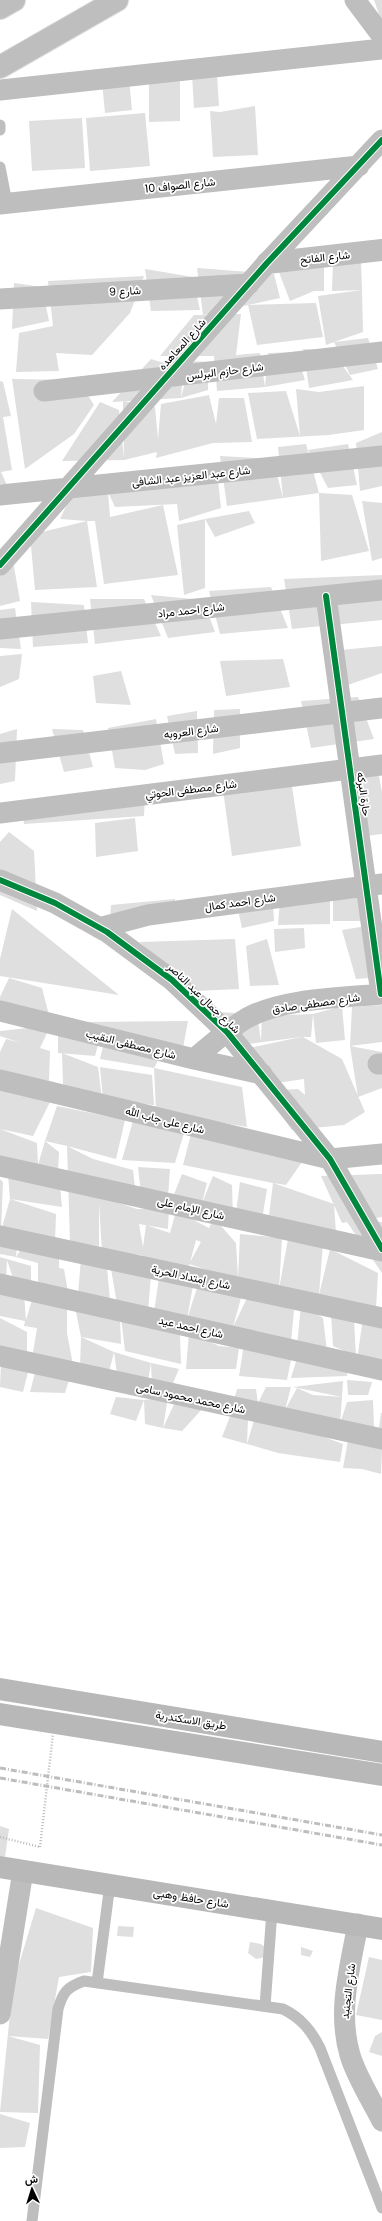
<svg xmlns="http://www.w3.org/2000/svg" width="382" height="2221" font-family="Poppins,Vazirmatn,sans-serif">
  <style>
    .building { fill: #dfdfdf }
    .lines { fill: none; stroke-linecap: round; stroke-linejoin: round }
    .trunk-casing { stroke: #dbdbdb; stroke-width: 24 }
    .path { stroke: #b9b9b9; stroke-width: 2.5; stroke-dasharray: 1 2; stroke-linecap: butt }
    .service { stroke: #bebebe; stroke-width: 11 }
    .minor { stroke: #bebebe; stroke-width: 21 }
    .tertiary { stroke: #bebebe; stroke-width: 22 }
    .secondary { stroke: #b8b8b8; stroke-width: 22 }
    .trunk { stroke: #bebebe; stroke-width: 22 }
    .rail { stroke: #bebebe; stroke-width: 3; stroke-dasharray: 6 2 1 2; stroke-linecap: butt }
    .path-bridge { stroke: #b9b9b9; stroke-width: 2.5; stroke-dasharray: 1 2; stroke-linecap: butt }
    .cycleway-casing { stroke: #fff; stroke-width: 8 }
    .cycleway { stroke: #00873e; stroke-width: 6 }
    .labels { text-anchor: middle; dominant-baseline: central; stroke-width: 3.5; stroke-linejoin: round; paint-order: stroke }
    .street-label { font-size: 11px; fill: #000; stroke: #fff }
  </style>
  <rect width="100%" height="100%" fill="#fff"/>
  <!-- building -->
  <path class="building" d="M374,0h8v23z
    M217,74l2,32 -25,2 -2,-33z
    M129,79l3,31 -27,3 -3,-31z
    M149,79h31v42l-31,1z
    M255,106l3,49 -45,2 -3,-46 10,1z
    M145,113l5,53 -60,5 -4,-53z
    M82,118l3,50 -53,3 -3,-50z
    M361,261l1,29 -30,1 1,-29z
    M324,266v25h-10l-24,10 -13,-34z
    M197,268l77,6 6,24 -32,7 68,-2 7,34 -66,8 -9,-40 -44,10 37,-1 -5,41 24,-2 5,34 -48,4 -3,-35h-54l34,-41h9z
    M145,269l48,8 7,33 -49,1z
    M144,276l-14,37 -38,42 -36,-2 3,18 -43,1 3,-39 34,-7 -5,-45z
    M14,283l28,4 7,34 -37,8z
    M362,290l1,42 -29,10 34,-4 10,31 -28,6 -16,-33 -8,3 -8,-49z
    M303,349l28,1 22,30 -44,8z
    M296,352l9,28 -40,7 3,-34z
    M151,359l32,10 -2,29 -69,4z
    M190,361l18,1v28l-27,8z
    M12,379l66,1 16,25 -20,29 -49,35z
    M0,381l3,1 8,34 -8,1 9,53 -11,2 6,13 -7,-1z
    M364,386v44l-35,5 -72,4 -9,-46 38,-2 14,45 -4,-47 23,3z
    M209,395l7,29 3,-26h25l8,44 -39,1 -57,15 1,-6 -33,8 -62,1 38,-59 19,8 5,48 -1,-57 32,6 3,32 3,-35z
    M382,432v54l-22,5 -4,-48z
    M306,444l13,49 -36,5 -56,8 -7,-50 53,3 10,39 -5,-51z
    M348,444l9,41 -29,3 -20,-38z
    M218,480l3,28 -42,13 -2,-17 -62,3 -7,-15z
    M108,492l2,25 53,-12 15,70 -74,9 -9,-63h-8l10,66 -62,3 -5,-55 57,-14 -27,-2 10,-21z
    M319,493l33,2 17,56 -48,10z
    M362,501l20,2v55l-10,3z
    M249,511l6,12 -40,14 -10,-18z
    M205,519v69l-21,7 -7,-70z
    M13,561l7,40 -20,5v-31z
    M382,575v45l-90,9 -8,-50z
    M271,587l17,41 -68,6 -11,-43z
    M151,595l52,5 12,32 -47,6z
    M90,599h54l17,37 -66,8z
    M31,602l53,3 4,38 -55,4z
    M15,608l6,41 -21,-1v-38z
    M382,646v27l-37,13 -4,-36z
    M22,654l-3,25 -19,8v-31z
    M283,659l7,28 -64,9 -6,-35z
    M121,671l10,34 -35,-2 -3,-27z
    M358,697l16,42 -63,9 -10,-47z
    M240,709v39l-27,6 1,-44z
    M197,711l1,42 -23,1 -8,-38z
    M156,719l8,45 -19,6 -30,-2 -7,-40z
    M17,729l-2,52 -15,3v-50z
    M52,729l31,1 10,37 -29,5z
    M378,771l4,21v42l-16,2 -12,-61z
    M291,780l10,66 -69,10 -9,-66z
    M145,798l-1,18 -120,8 -1,-10z
    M135,818l3,33 -42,6 -1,-34z
    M9,832l25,19 3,60 -37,-16v-53z
    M360,891l1,30h-28v-21z
    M330,896v28l-52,1 2,-25z
    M175,899v8l-65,13 1,-15z
    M273,903l1,18 -32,7 -5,-23z
    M12,909l107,86 -119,-19v-17z
    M379,924l3,53 -26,2 -14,-49z
    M304,928l1,20 -30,4 -1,-23z
    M235,939l4,50 -43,2 -57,-49z
    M267,939l12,46 -29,1 -4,-40z
    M9,978l33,10 7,27 -49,-10v-8z
    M382,1005v37l-32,4 32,6v36l-24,9 -8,-51 2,-39z
    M342,1006l3,34 -29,3 -3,-29 -2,23h-8l39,22 23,53 -21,13 -52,5 -28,-39 34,-2 7,6 -1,-16 -47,7 -27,-34 71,-15 -75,10 -9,-35 40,2 4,27 1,-25 51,-2z
    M188,1021l-5,27 -100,-26z
    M28,1028l20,3 -8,17 10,3 -1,30 -49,-10v-19l6,-13 15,4 -21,-7v-5z
    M58,1032l40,13 -3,11 -37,-3z
    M104,1042l56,15 -6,11 -54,-9z
    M62,1053l36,14 4,32 -39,-15z
    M100,1067l52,8 2,30 -51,-6z
    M154,1068l88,19 5,40 -91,-16z
    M0,1087l50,15 -17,34 -33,-7 37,14 1,22 7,-24 14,11 -1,20 -58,-14z
    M57,1106l68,14 -9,39 -49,-13 26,13 40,11 3,26h-38l39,13 32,-1 -1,21 -29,-5 4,23 3,-22 24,8 6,-22 33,17 5,-10 22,25 2,35 2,-44 42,4 -3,51 9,-50 35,4 -4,52 11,-46 48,24 -2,36 -138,-29 -49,-16 12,-22 -5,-2 -7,26h-49l2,-11 -40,-3 -3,-49v43l-29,-3 -3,-97 -22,-5z
    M134,1117l50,16 -9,30 -53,-3z
    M193,1126l109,36 -16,23 -13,-2 61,21 2,29 -67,-18 4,-32 -90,-18z
    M138,1167l32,2 -2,27 -27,-2z
    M182,1174l25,9 -6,24 -30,-5z
    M382,1174v43l-18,3 18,2v51l-35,-51 -5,1 -21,-47z
    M8,1175l52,11 2,21 -52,-8 46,15 -1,29 -54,-12h-1v-52l3,3 -2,49 9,-32z
    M213,1176l19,9 1,33h-37z
    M240,1182l27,7 -7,43 -26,-4z
    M0,1241l17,5 -1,11 -16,-3z
    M24,1244l35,15v9l5,1 4,23 -30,-7v-22l-22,-6z
    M0,1257l31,9v19l-18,-7 -6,-18 -1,19 -6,-1z
    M81,1259l26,9 3,32 -32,-6z
    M111,1269l40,7 -3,35 -31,-7z
    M159,1278l35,2 -7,39 -33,-7z
    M199,1282l42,16 -8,29 15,-31 46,14 -3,32 -104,-23z
    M0,1291l24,4 2,25 6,-20 35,9v24l6,32 -41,-6 5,-31 -13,-2 1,-5 -25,-5z
    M301,1304l22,14 4,33 -30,-5z
    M75,1307l45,12 1,25 -40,-7 33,15 -6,24 -28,-10 1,-29z
    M331,1315l23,5 2,36 -23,-10z
    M121,1317l59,18 1,29 -56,-13z
    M0,1318l27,14v23l-27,-5z
    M363,1318l19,4v44l-25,-6z
    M189,1332l30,14 20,2 -3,21h-50z
    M244,1344l47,16 -4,20 -48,-4z
    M114,1352l37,11 -3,18 -31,-7z
    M297,1358l51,7 -1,11 -56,2z
    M1,1362l28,6 -6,24 -23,-5z
    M151,1363l28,6 -6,14 -21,3z
    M36,1369l33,11 -4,13 -35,-1z
    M347,1380l25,2 -4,13h-20z
    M343,1381l-1,16 -2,27 -82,-21 8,-16h25l-6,23 12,-22 16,7 29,2 -49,-10z
    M237,1389h19l2,14 -25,1z
    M116,1397l28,3 24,-3 -5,31 13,-28 28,7 -22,24 -19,-3 -18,-4 -1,-24 -8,21 -26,-7z
    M373,1400l1,27 -34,-3 7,-22z
    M381,1413h1v22l-4,-1z
    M231,1414l17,5 -1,25 -25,-7z
    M255,1417l61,17 27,10 -3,18 -62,-9 -31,-9z
    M348,1440l34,9 -1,25 -19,-5 -19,-1z
    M0,1826l9,3 -4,28 -5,-1z
    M36,1908l57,20 -2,44 -32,5 -11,62 -40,-3 32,9 -2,68 -38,-1 13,-128z
    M118,1926l16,1 -1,10 -16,-1z
    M250,1942l11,2 6,5 -2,8 -9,2 -8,-6z
    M301,1947l12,4 -3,6 -9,-2z
    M369,1957l13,3v60l-26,-5z
    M382,2032v24l-13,-4 6,-16z
    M0,2114l30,9 -5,24 -25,1z"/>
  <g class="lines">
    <!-- trunk casing -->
    <g class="trunk-casing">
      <path id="trunk" d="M0,8l14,-8
        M0,67l117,-67"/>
    </g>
    <!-- path -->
    <path class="path" d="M0,1837l40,10"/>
    <!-- service -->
    <path class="service" d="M0,125v5
      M0,167l7,36
      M97,1983l13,-99
      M265,2006l7,-95
      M32,2221l26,-212c5,-17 9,-22 26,-28l199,28c18,9 28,21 37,39l62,160"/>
    <!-- minor -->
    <path class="minor" d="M355,0l27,36
      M0,90l382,-41
      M0,204l359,-38
      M0,299l249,-15
      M44,391l338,-39
      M0,495l382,-39
      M0,565l267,-302 115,-123
      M326,596l55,398
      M0,629l382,-39
      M0,753l382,-45
      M0,813l382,-48
      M0,880l55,23 52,29 65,48 55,52 103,127 52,90
      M99,928l49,-13 234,-31
      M0,1011l194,48 68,15
      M194,1059c17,-14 34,-30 53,-41 37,-20 94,-20 135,-24
      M378,1064h4
      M0,1080l330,79 52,-5
      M0,1166l382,85
      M0,1236l382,82
      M0,1284l382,86
      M0,1356l382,83
      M358,1924c-8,44 -21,87 -8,131 6,21 22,46 32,66
      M0,2014l23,-143"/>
    <!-- tertiary -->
    <path class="tertiary" d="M267,263l115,-13"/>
    <!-- secondary -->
    <path class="secondary" d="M0,1689l382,63
      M0,1714l382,61
      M0,1867l382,62"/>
    <!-- trunk -->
    <use href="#trunk" class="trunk"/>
    <!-- rail -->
    <path class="rail" d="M0,1768l382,67
      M0,1778l382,67"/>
    <!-- path-bridge -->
    <path class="path-bridge" d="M40,1847l13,-113"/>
    <!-- cycleway casing -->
    <g class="cycleway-casing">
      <path id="cycleway" d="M0,565l267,-302 115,-123
        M326,596l55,398
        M0,880l55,23 52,29 65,48 55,52 103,127 52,90"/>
    </g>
    <!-- cycleway -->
    <use href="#cycleway" class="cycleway"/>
  </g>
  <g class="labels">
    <!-- street labels -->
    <g class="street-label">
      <text transform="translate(180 185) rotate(-6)">شارع الصواف 10</text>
      <text transform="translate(325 257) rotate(-6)">شارع الفاتح</text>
      <text transform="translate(125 291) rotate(-3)">شارع 9</text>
      <text transform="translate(182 344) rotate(-48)">شارع المعاهده</text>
      <text transform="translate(225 371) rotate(-7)">شارع حازم البرلس</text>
      <text transform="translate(191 476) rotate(-6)">شارع عبد العزيز عبد الشافى</text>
      <text transform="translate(191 610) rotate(-6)">شارع احمد مراد</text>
      <text transform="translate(191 731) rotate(-7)">شارع العروبه</text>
      <text transform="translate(191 789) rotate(-7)">شارع مصطفى الحوتي</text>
      <text transform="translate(364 794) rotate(82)">حارة البركه</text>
      <text transform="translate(240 902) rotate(-8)">شارع احمد كمال</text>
      <text transform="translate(204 998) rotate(44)">شارع جمال عبد الناصر</text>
      <text transform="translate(316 1003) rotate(-8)">شارع مصطفى صادق</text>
      <text transform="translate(131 1044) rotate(14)">شارع مصطفى النقيب</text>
      <text transform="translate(165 1120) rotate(14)">شارع على جاب الله</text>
      <text transform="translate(191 1208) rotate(13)">شارع الإمام على</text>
      <text transform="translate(191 1277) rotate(12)">شارع إمتداد الحرية</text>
      <text transform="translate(191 1327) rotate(13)">شارع احمد عيد</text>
      <text transform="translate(191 1398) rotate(12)">شارع محمد محمود سامى</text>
      <text transform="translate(191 1720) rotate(9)">طريق الاسكندرية</text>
      <text transform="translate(191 1898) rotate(9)">شارع حافظ وهبى</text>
      <text transform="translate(348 1991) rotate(-83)">شارع التجنيد</text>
    </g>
  </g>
  <!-- north arrow -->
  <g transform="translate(32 2189) rotate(356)" stroke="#ffffff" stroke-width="3" paint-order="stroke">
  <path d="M0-3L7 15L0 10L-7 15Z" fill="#000000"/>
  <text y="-6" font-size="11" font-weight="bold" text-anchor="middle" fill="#000000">ش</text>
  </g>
</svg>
